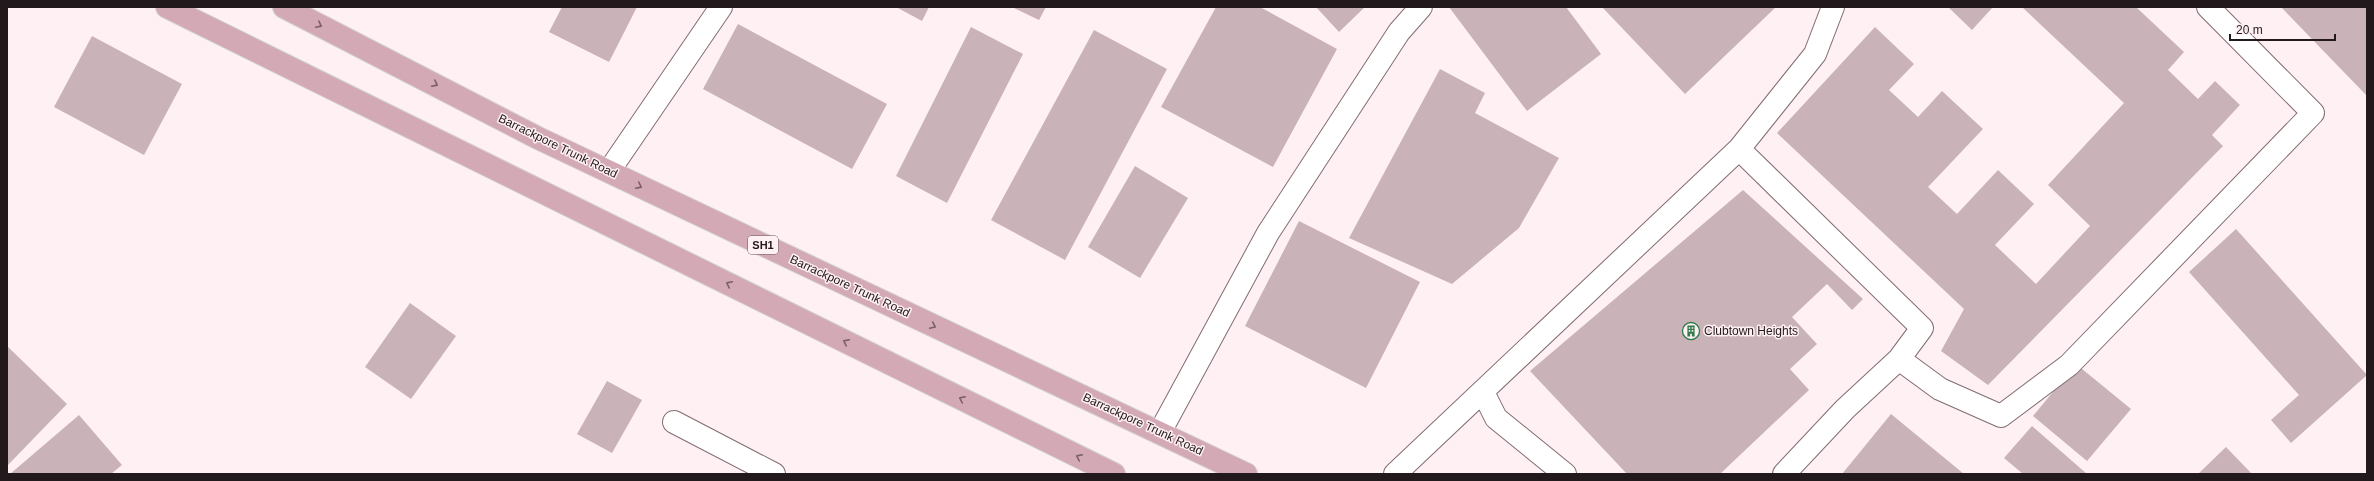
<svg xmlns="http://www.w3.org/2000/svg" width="2374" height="481" font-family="Helvetica,sans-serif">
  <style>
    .building { fill: #c9b3b8 }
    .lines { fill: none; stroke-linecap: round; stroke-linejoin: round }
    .minor-casing { stroke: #806c71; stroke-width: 24 }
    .major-casing { stroke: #d3d1d1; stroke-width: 24 }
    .minor { stroke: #fff; stroke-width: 22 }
    .major { stroke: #d3a9b5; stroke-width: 22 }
    .oneway { stroke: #7a6168 }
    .labels { text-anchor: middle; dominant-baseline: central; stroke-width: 3; stroke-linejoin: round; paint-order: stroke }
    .shield { fill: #fff0f3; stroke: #645a5c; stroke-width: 1 }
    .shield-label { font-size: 11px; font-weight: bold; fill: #21191b }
    .street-label { font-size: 12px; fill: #21191b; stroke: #fff0f3 }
    .poi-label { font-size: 12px; fill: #21191b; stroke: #fff0f3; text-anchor: start }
  </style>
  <rect width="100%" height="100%" fill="#fff0f3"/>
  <!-- building -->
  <path class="building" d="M562,7h75l-28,55 -60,-30z
    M896,7h33l-7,14z
    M1012,7h34l-7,13z
    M1216,7h44l77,42 -64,118 -112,-60z
    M1316,7h49l-26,25z
    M1449,7h117l35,47 -74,57z
    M1602,7h174l-91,87z
    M1948,7h45l-21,23z
    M2022,7h114l48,45 -16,18 30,29 17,-18 25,24 -28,30 11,11 -235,239 -47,-34 23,-42 -187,-176 98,-106 39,37 -25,26 29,27 24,-26 41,38 -55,58 29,27 41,-44 36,34 -39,41 41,39 54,-58 -42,-41 76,-82z
    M2281,7h86v89z
    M738,24l149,80 -35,65 -149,-80z
    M971,27l52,27 -76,149 -51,-27z
    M1094,30l73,39 -102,191 -74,-40z
    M92,36l90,48 -38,71 -90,-48z
    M1440,69l45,24 -10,20 84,45 -40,70 -67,56 -103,-46z
    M1135,166l53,32 -48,80 -52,-31z
    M1743,190l120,109 -11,11 -25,-26 -35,33 25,27 -27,25 19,21 -89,84h-93l-97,-103z
    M1299,221l121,61 -54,106 -121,-62z
    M2236,229l131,146 -76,68 -20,-23 28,-25 -110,-123z
    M410,303l46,33 -45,63 -46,-32z
    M7,346l60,58 -60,62z
    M2076,364l55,45 -44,52 -54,-45z
    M607,381l35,19 -30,53 -35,-19z
    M1891,414l73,60h-122z
    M79,415l43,50 -11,9h-101z
    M2032,426l55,48h-64l-19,-16z
    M2226,447l26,27h-54z"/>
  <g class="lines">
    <!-- minor casing -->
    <g class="minor-casing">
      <path id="minor" d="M1739,149l183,179 -23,31
        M609,171l112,-164
        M1483,392l13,26 69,56
        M674,422l100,52
        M1160,432l108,-199 131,-201 22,-25
        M1395,474l344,-325 76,-95 18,-47
        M1784,474l61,-65 54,-50 41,30 61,27 68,-51 244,-252 -105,-106"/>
    </g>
    <!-- major casing -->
    <g class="major-casing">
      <path id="major" d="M167,7l947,467
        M284,7l254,131 708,336"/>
    </g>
    <!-- minor -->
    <use href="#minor" class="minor"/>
    <!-- major -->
    <use href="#major" class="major"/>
  </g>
  <!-- one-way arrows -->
  <defs><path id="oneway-chevron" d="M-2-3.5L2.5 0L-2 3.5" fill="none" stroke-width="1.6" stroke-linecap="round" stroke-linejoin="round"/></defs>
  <g class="oneway">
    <use href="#oneway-chevron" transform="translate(319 25) rotate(27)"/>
    <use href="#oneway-chevron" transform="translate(435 84) rotate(27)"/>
    <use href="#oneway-chevron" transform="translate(639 186) rotate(26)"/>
    <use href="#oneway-chevron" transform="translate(729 284) rotate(-154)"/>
    <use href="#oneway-chevron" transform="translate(933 326) rotate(25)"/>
    <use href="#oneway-chevron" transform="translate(846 342) rotate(-154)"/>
    <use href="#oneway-chevron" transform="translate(962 399) rotate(-154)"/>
    <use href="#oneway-chevron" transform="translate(1079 457) rotate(-154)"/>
  </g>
  <!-- icons -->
  <defs>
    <g id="building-ring" transform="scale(0.9)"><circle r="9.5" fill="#fff0f3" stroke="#307c4b" stroke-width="1.5"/><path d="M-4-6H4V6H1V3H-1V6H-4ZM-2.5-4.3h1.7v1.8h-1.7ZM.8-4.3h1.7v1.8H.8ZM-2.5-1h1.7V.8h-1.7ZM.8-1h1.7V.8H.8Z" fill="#307c4b"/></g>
  </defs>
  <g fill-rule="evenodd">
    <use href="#building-ring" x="1691" y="331"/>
  </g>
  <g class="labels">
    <!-- shield labels -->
    <rect class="shield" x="748" y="236" width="30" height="18" rx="3"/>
    <g class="shield-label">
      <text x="763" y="245">SH1</text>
    </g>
    <!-- street labels -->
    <g class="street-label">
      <text transform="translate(558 146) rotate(26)">Barrackpore Trunk Road</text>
      <text transform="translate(850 286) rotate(25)">Barrackpore Trunk Road</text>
      <text transform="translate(1143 424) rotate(25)">Barrackpore Trunk Road</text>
    </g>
    <!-- poi labels -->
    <g class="poi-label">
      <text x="1704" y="331">Clubtown Heights</text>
    </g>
  </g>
  <!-- border -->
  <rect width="2374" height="481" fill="none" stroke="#21191b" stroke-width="16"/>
  <!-- scale -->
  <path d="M2230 34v6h105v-6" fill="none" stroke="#21191b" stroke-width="2"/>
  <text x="2236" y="34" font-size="12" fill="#21191b" stroke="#fff0f3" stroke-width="3" paint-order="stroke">20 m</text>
</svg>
